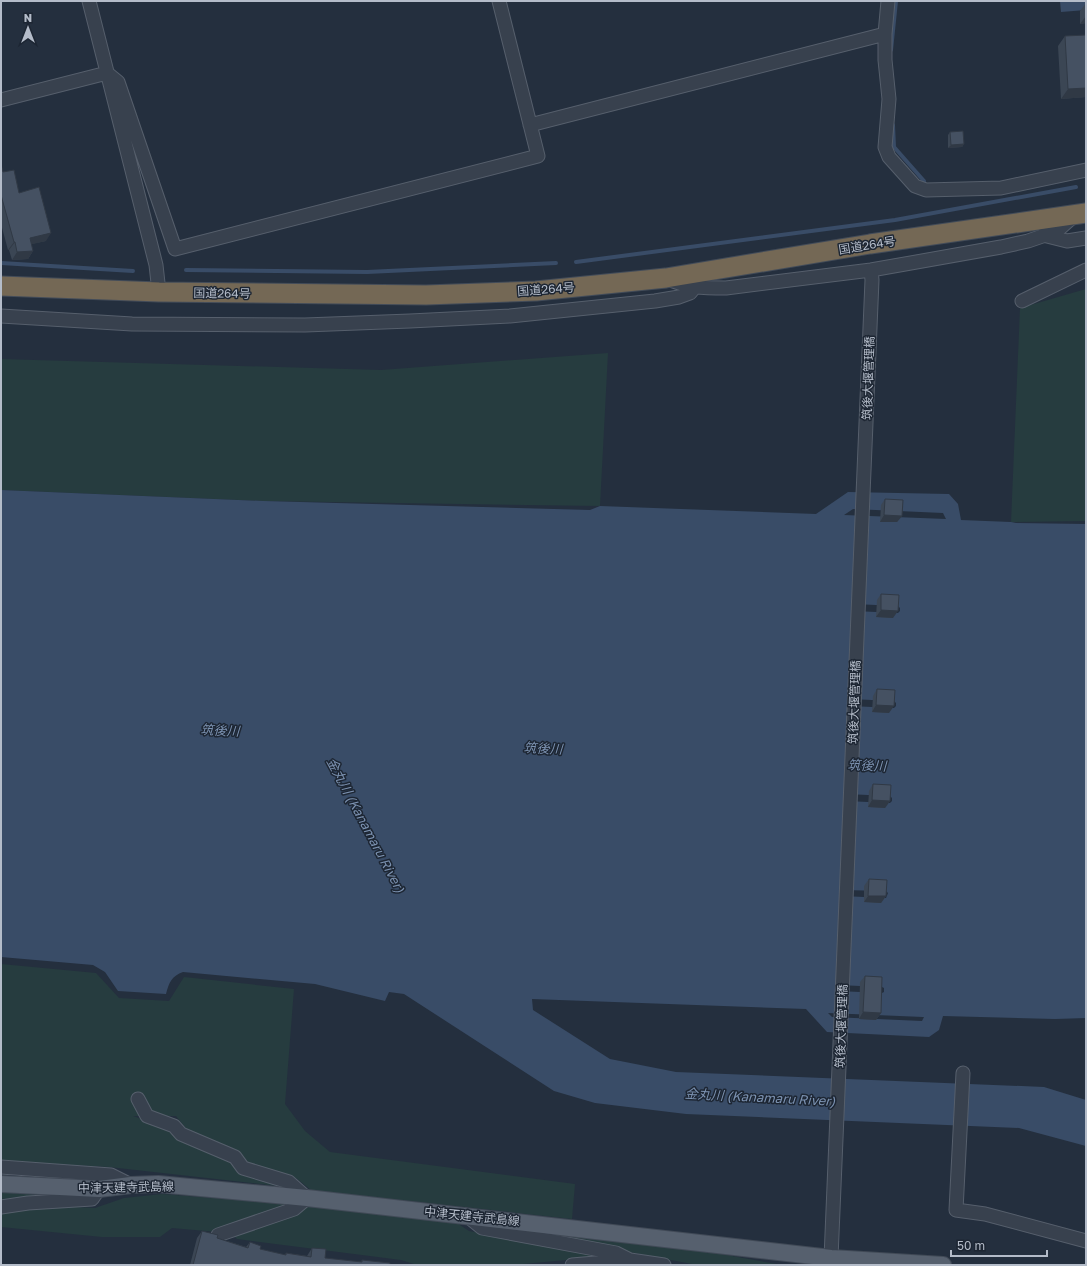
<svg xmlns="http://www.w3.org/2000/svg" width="1087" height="1266" font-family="'Golos Text','Noto Sans JP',sans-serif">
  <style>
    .green { fill: #263c3f }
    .water { fill: #394c67; fill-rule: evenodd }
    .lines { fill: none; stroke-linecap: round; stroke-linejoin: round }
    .stream { stroke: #394c67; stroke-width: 4 }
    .minor-casing { stroke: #565f6c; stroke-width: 15 }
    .major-casing { stroke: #414a57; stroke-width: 18 }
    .highway-casing { stroke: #434c59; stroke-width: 21 }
    .minor { stroke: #38414e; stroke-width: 13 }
    .major { stroke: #56606e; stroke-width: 16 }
    .highway { stroke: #746855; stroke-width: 19 }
    .wall { fill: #3b4654 }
    .shaded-wall { fill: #303945 }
    .building { fill: #455162; stroke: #303945 }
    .labels { text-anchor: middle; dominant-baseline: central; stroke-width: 3; stroke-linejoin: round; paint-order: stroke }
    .street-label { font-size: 12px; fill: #b4bcc9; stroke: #1d2633 }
    .water-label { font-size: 13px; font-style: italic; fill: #7c92b1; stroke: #1d2633 }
  </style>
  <rect width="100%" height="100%" fill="#242f3e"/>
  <!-- green -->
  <path class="green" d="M1086,289v232l-75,1 9,-214z
    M608,353l-8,153 -336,-5 -263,-11v-131l380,11z
    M1,964l95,9 23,25 50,3 15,-24 110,12 -9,115 20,27 25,21 245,32 -3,35 -261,-29 -15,-12 -47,-13 -7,-11 -54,-23 -12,-15h-43l38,13 58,31 8,9 41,17 -169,-19 -108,-6z
    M1,1192l39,3 -39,4z
    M162,1194l129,10 -74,28 -45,-4 -12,9h-58l-101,-10v-17l36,-5 58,3 29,-10z
    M309,1206l145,15 15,10 139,25 -95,9h-96l-16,-5 -164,-21 -6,-6z
    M493,1226l217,26 72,13h-85z"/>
  <!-- water -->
  <path class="water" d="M1060,1h26v9l-25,2z
    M1,490l263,11 326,9 10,-4 216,8 32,-22 101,2 9,10 3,16 50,2 5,1 70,1v494l-31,1 -112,-3 -4,14 -10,7 -102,-5 -21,-23 -274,-10 1,11 77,49 66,13 368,15 42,13v46l-67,-18 -333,-14 -91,-11 -41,-12 -150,-97 -15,-2 -4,9 -70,-17 -132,-12c-11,4 -14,10 -17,22l-48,-3 -13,-19 -12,-7 -92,-8zM853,509l90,4 3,6 -102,-4zM854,604l44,2 2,2v3l-2,2 -44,-2zM850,699l44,2 2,2v3l-2,2 -44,-2zM846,794l44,2 2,2v3l-2,2 -44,-2zM842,890l44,1 2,2 -2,5 -44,-2zM838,985l44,2 2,1v4l-2,1 -44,-2zM828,1013l95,4h1l-2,4 -90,-4z"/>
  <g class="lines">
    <!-- stream -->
    <path class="stream" d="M891,50l5,-49
      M893,125l1,22 30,34
      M576,262l319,-42 181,-33
      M1,263l132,8
      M186,270l181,2 189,-9"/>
    <!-- minor casing -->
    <g class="minor-casing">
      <path id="minor" d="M89,1l67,264 3,27
        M888,1l-3,33v26l4,39 -4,48 4,10 26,29 11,4 75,-2 85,-18
        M107,73l11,9 57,167 363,-93 -39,-155
        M1,100l106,-27
        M530,125l355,-91
        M1043,235l24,6 19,-3
        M666,278c21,10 37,10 60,10l145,-18 130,-23 27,-6 29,-10 18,-16
        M1022,301l64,-31
        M1,316l131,8 173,1 105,-4 100,-5 145,-15 24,-4 11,-4 5,-6
        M963,1073l-7,137 29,4 101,27
        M138,1099l9,17 27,10 7,8 54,23 8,11 46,14 18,16 -13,11 -76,26
        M1,1167l110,8 20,10
        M1,1207l27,-4 64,-4 7,-10
        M466,1215l16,13 134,25 14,7
        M831,1258l41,-978 -1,-10
        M572,1265l58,-5 34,5"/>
    </g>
    <!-- major casing -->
    <g class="major-casing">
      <path id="major" d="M1,1184l98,5 32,-4 27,-1 149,14 524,60 112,7"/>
    </g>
    <!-- highway casing -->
    <g class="highway-casing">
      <path id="highway" d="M1,286l158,6 267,3 110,-4 130,-13 204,-34 216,-31"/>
    </g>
    <!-- minor -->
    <use href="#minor" class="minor"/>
    <!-- major -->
    <use href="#major" class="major"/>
    <!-- highway -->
    <use href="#highway" class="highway"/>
  </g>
  <!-- wall -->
  <path class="wall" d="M1086,3v20l-6,1v-13z
    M1065,36l21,61 -25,2 -3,-53z
    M950,132l14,12 -2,3 -14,1v-13z
    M1,164l2,8 16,21 27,48 -15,3 2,7 -5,8 -16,1 -3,-10h-1l-7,-26z
    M885,499l17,17 -5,6h-17l1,-17z
    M881,594l12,24 -17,-1 1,-17z
    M877,689l12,24 -17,-1 1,-16z
    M873,784l17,17 -5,7 -17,-1 1,-16z
    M869,879l17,17 -5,7 -17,-1v-16z
    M865,976l16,37 -5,7 -17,-1 1,-37z
    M202,1231l15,7 29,9 4,-5 10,7 25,6 1,-2 21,3 5,-8 13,10 36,4 1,-2 28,5h-200l7,-27z"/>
  <!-- shaded-wall -->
  <path class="shaded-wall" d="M1086,16v7l-6,1z
    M1086,88v9l-25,2 7,-10z
    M964,144l-2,3 -14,1 3,-3z
    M51,233l-5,8 -22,5 6,-8z
    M14,242h1l-6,8h-1z
    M33,251l-5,8 -16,1 5,-8z
    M884,515l18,1 -5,6h-17z
    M881,610l17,1 -5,7 -17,-1z
    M876,705l18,1 -5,7 -17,-1z
    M872,800l18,1 -5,7 -17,-1z
    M868,896h18l-5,7 -17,-1z
    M863,1012l18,1 -5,7 -17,-1z"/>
  <!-- building -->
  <path class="building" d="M1086,35v53l-18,1 -3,-53z
    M963,131l1,13 -13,1 -1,-13z
    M1,164l2,8 11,-2 5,23 20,-6 12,46 -21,5 3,13 -16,1 -2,-10h-1l-13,-47z
    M885,499l18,1 -1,16 -18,-1z
    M881,594l18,1 -1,16 -17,-1z
    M877,689l18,1 -1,16 -18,-1z
    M873,784l18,1 -1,16 -18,-1z
    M869,879l18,1 -1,16h-18z
    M865,976l17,1 -1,36 -18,-1z
    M202,1231l16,4 -1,3 31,10 2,-6 11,4 -1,3 26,6v-2l25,4 1,-9 14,1 -1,9 37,4v-2l28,3v2h-197z"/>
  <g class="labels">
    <!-- street labels -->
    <g class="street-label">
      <text transform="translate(867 245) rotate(-9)">国道264号</text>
      <text transform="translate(546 289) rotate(-4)">国道264号</text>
      <text transform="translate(222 293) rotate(1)">国道264号</text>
      <text transform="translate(868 378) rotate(-88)">筑後大堰管理橋</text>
      <text transform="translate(854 702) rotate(-88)">筑後大堰管理橋</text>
      <text transform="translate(841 1026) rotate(-88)">筑後大堰管理橋</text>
      <text transform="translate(126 1187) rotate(-1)">中津天建寺武島線</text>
      <text transform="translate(472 1216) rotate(6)">中津天建寺武島線</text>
    </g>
    <!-- water labels -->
    <g class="water-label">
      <text transform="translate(220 730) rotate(3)">筑後川</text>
      <text transform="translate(543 748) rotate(3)">筑後川</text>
      <text transform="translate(867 765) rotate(2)">筑後川</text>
      <text transform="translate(366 825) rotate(62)">金丸川 (Kanamaru River)</text>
      <text transform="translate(760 1097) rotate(3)">金丸川 (Kanamaru River)</text>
    </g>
  </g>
  <!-- border -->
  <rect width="1087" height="1266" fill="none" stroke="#b4bcc9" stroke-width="4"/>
  <!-- north arrow -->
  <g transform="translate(28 28)" stroke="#1d2633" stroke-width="3" paint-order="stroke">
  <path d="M0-3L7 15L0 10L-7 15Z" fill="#b4bcc9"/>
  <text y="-6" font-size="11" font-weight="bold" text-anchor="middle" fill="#b4bcc9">N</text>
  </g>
  <!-- scale -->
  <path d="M951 1250v6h96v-6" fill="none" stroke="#b4bcc9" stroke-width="2"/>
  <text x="957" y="1250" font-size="12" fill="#b4bcc9" stroke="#1d2633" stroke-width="3" paint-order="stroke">50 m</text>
</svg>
